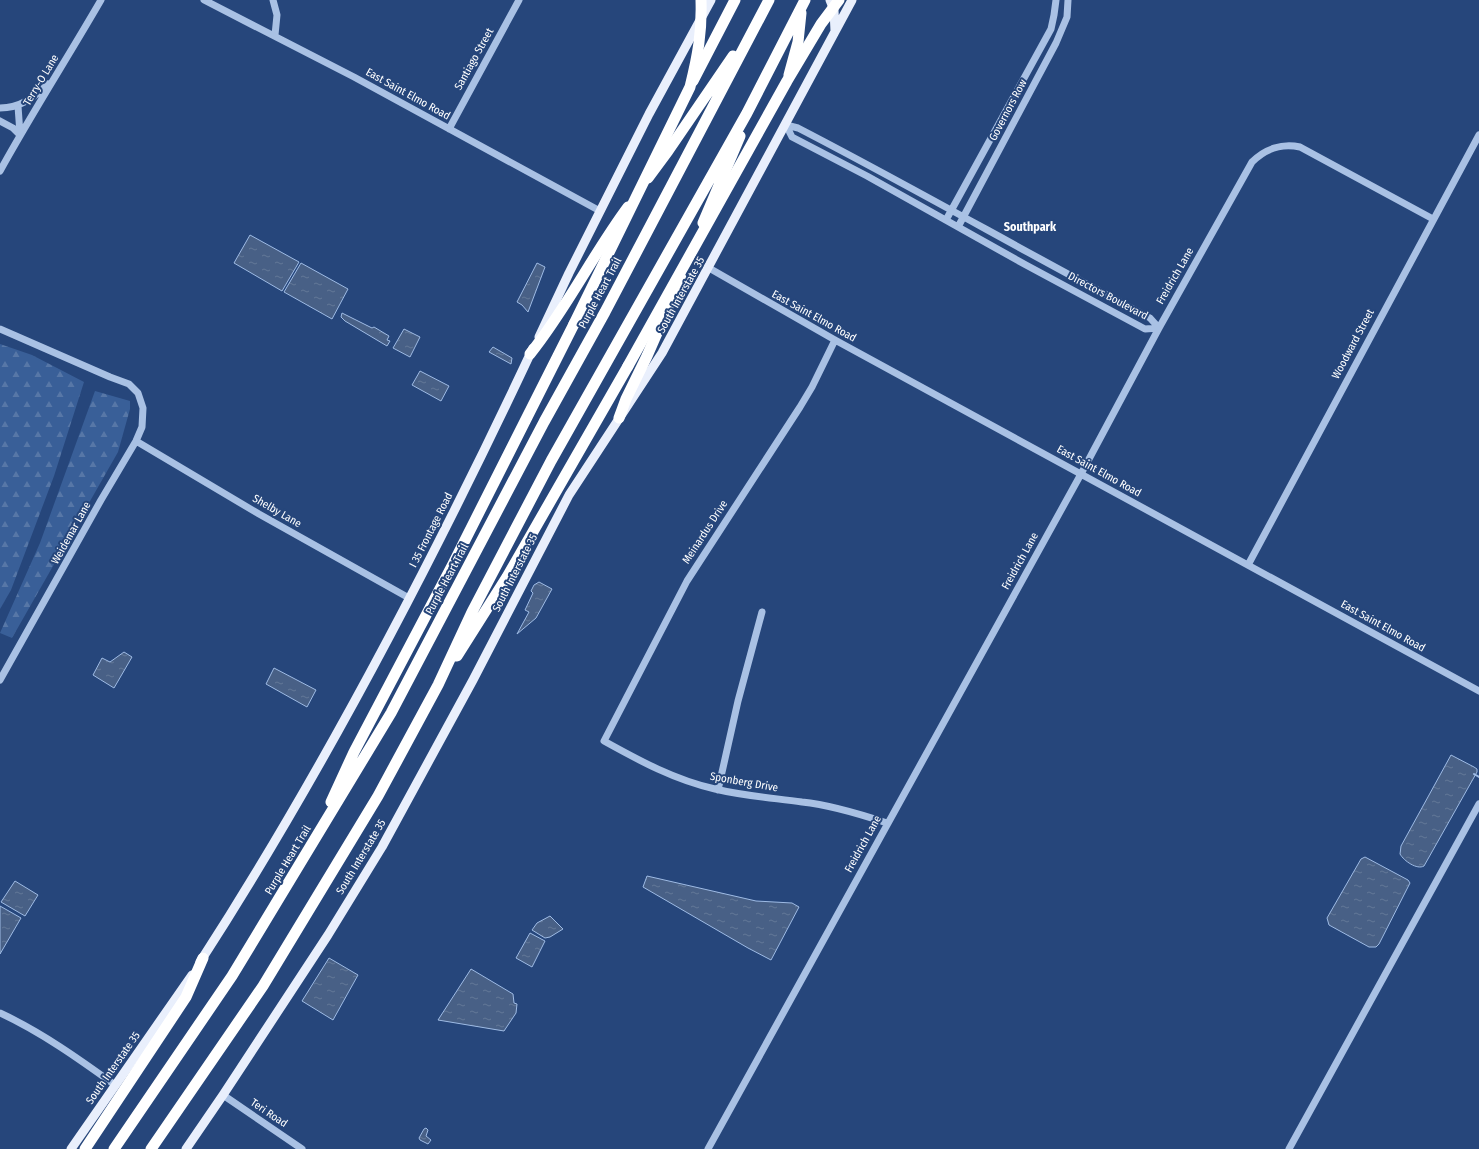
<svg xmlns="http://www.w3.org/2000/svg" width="1479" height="1149" font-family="'Fira Sans Condensed',sans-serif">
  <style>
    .forest { fill: url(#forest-firs) }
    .water { fill: url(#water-ripples); stroke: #9ebbe5 }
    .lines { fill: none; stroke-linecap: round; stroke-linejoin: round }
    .stream { stroke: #9ebbe5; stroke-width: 2 }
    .minor { stroke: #a9c1e4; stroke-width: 7 }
    .major { stroke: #e9effc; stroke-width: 9 }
    .highway { stroke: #fff; stroke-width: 11 }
    .highway-bridge { stroke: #fff; stroke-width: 11 }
    .labels { text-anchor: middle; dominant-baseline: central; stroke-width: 4; stroke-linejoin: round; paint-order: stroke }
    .street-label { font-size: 11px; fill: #fff; stroke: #26467b }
    .neighbourhood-label { font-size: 12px; font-weight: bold; fill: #fff; stroke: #26467b }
  </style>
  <defs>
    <pattern id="forest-firs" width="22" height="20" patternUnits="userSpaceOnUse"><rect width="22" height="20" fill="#395f98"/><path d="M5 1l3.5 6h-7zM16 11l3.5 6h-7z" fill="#5777a7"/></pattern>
    <pattern id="water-ripples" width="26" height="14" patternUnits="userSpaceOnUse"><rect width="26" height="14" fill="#486086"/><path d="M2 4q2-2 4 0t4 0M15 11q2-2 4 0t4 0" fill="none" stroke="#637898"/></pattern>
  </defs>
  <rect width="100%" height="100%" fill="#26467b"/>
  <!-- forest -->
  <path class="forest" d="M0,344l32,11 52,27 -30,94 -43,114 -11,19z
    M95,391l35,10v8l-12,43 -106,186 -12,-5 40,-90z"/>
  <!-- water -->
  <path class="water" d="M250,235l49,27 -17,29 -48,-28z
    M301,263l47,26 -16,30 -48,-27z
    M537,263l8,4 -17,45 -6,-7 -5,-3z
    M342,313l30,15 2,-1 15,9 -2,4 3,1 -3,5 -42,-25 -4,-4z
    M404,329l16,8 -10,20 -17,-9z
    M493,347l19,11 -1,6 -22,-12z
    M420,371l29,15 -8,15 -29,-16z
    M539,582l13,7 -16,29 -19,16 12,-22 -4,-2 8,-17 -2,-2 3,-6z
    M124,652l8,5 -18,31 -21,-13 9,-17 8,4z
    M274,668l42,22 -9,17 -41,-23z
    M1451,755l23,12 3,2v3l-53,94c-7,4 -20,-5 -24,-12l1,-8z
    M1365,857l43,23 2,3 -31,61 -3,3h-7l-40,-22 -2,-7 34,-59z
    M647,876l109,25 36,2 7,4 -28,53 -23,-12 -105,-61z
    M15,881l23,14 -13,21 -24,-14z
    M0,906l21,12 -21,36z
    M550,916l13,13 -13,8 -5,1 -13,-8 5,-7z
    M530,933l15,8 -13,26 -16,-9z
    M329,958l29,17 -25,45 -31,-19z
    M471,969l42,25 1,9 3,1 -1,9 -12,18 -66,-11z
    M426,1128l2,2 -2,6 5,4 -3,4 -8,-4 -1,-2 5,-9z"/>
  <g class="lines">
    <!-- stream -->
    <path class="stream" d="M1474,774l5,3"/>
    <!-- minor -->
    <path class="minor" d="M204,0l150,77 246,134
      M273,0l4,15 -2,20
      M18,106l2,28
      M0,108c20,0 35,-11 48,-24
      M0,121l13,7 7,7
      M786,125l6,12 75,39 159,89 119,64 14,-1
      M786,125l12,3c118,61 234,128 352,190l9,10
      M449,129l70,-129
      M0,171c32,-58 68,-114 101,-171
      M946,220l105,-191 3,-14 2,-15
      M958,227l98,-184 11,-26 1,-17
      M709,268l126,72 644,351
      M0,329l110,48 19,7 9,9 5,15 -1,19 -6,14 -35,59 -101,180
      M835,340l-23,47 -12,20 -113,174 -83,160c36,20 71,39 111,48 29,7 58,9 87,13 29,3 58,12 85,21
      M136,441l123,73 150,84
      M1248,565l231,-430
      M718,790l20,-89 24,-89
      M0,1013c41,19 79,46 115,72
      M223,1095l79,54
      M708,1149l373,-675 78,-146 93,-166c13,-13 30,-19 48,-15l133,72
      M1289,1149l190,-345"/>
    <!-- major -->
    <path class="major" d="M830,0l4,10 1,21
      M539,337l30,-64 80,-159 62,-114
      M200,962c126,-195 234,-403 333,-614
      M71,1149l121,-174
      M186,1149l37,-54 105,-160 54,-88 91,-167 96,-185 93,-142 190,-353"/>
    <!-- highway -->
    <path class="highway" d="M789,75l9,-33 3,-29
      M693,81l42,-81
      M648,178l20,-27 65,-95
      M703,223l37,-87
      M530,354c37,-46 63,-100 98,-147
      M619,418l7,-19 21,-43 34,-78
      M457,656l50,-79 121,-211
      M331,802l23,-50 99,-188 121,-240
      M85,1149l101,-152 17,-39
      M114,1149l118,-173 159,-263 153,-291 61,-110 164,-312
      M151,1149l112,-163 115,-190 60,-111 34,-73 79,-151 196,-348 58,-113"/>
    <!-- highway-bridge -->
    <path class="highway-bridge" d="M574,324l116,-237c8,-32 12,-55 11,-87
      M628,366l159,-285 34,-57 18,-24"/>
  </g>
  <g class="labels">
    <!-- street labels -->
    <g class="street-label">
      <text transform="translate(474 59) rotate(-61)">Santiago Street</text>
      <text transform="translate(41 80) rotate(-59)">Terry-O Lane</text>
      <text transform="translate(408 94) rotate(29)">East Saint Elmo Road</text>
      <text transform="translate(1008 110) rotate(-62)">Governors Row</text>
      <text transform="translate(1175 276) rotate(-60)">Freidrich Lane</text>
      <text transform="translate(600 293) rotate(-62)">Purple Heart Trail</text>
      <text transform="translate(681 295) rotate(-61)">South Interstate 35</text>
      <text transform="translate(1108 296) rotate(28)">Directors Boulevard</text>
      <text transform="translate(814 316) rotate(29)">East Saint Elmo Road</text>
      <text transform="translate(1353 344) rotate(-62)">Woodward Street</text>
      <text transform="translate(1099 471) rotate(29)">East Saint Elmo Road</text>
      <text transform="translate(277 511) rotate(30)">Shelby Lane</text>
      <text transform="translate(431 530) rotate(-63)">I 35 Frontage Road</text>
      <text transform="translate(705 532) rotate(-57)">Meinardus Drive</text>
      <text transform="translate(71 533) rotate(-61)">Weidemar Lane</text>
      <text transform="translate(1020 561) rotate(-61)">Freidrich Lane</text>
      <text transform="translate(515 573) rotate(-63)">South Interstate 35</text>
      <text transform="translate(447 579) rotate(-62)">Purple Heart Trail</text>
      <text transform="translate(1383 626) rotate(29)">East Saint Elmo Road</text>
      <text transform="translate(744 782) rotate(10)">Sponberg Drive</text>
      <text transform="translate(863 844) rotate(-61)">Freidrich Lane</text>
      <text transform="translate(361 857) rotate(-59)">South Interstate 35</text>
      <text transform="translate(288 860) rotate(-59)">Purple Heart Trail</text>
      <text transform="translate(113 1068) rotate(-55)">South Interstate 35</text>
      <text transform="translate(269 1113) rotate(34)">Teri Road</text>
    </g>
    <!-- neighbourhood labels -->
    <g class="neighbourhood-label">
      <text x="1030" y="227">Southpark</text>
    </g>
  </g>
</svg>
